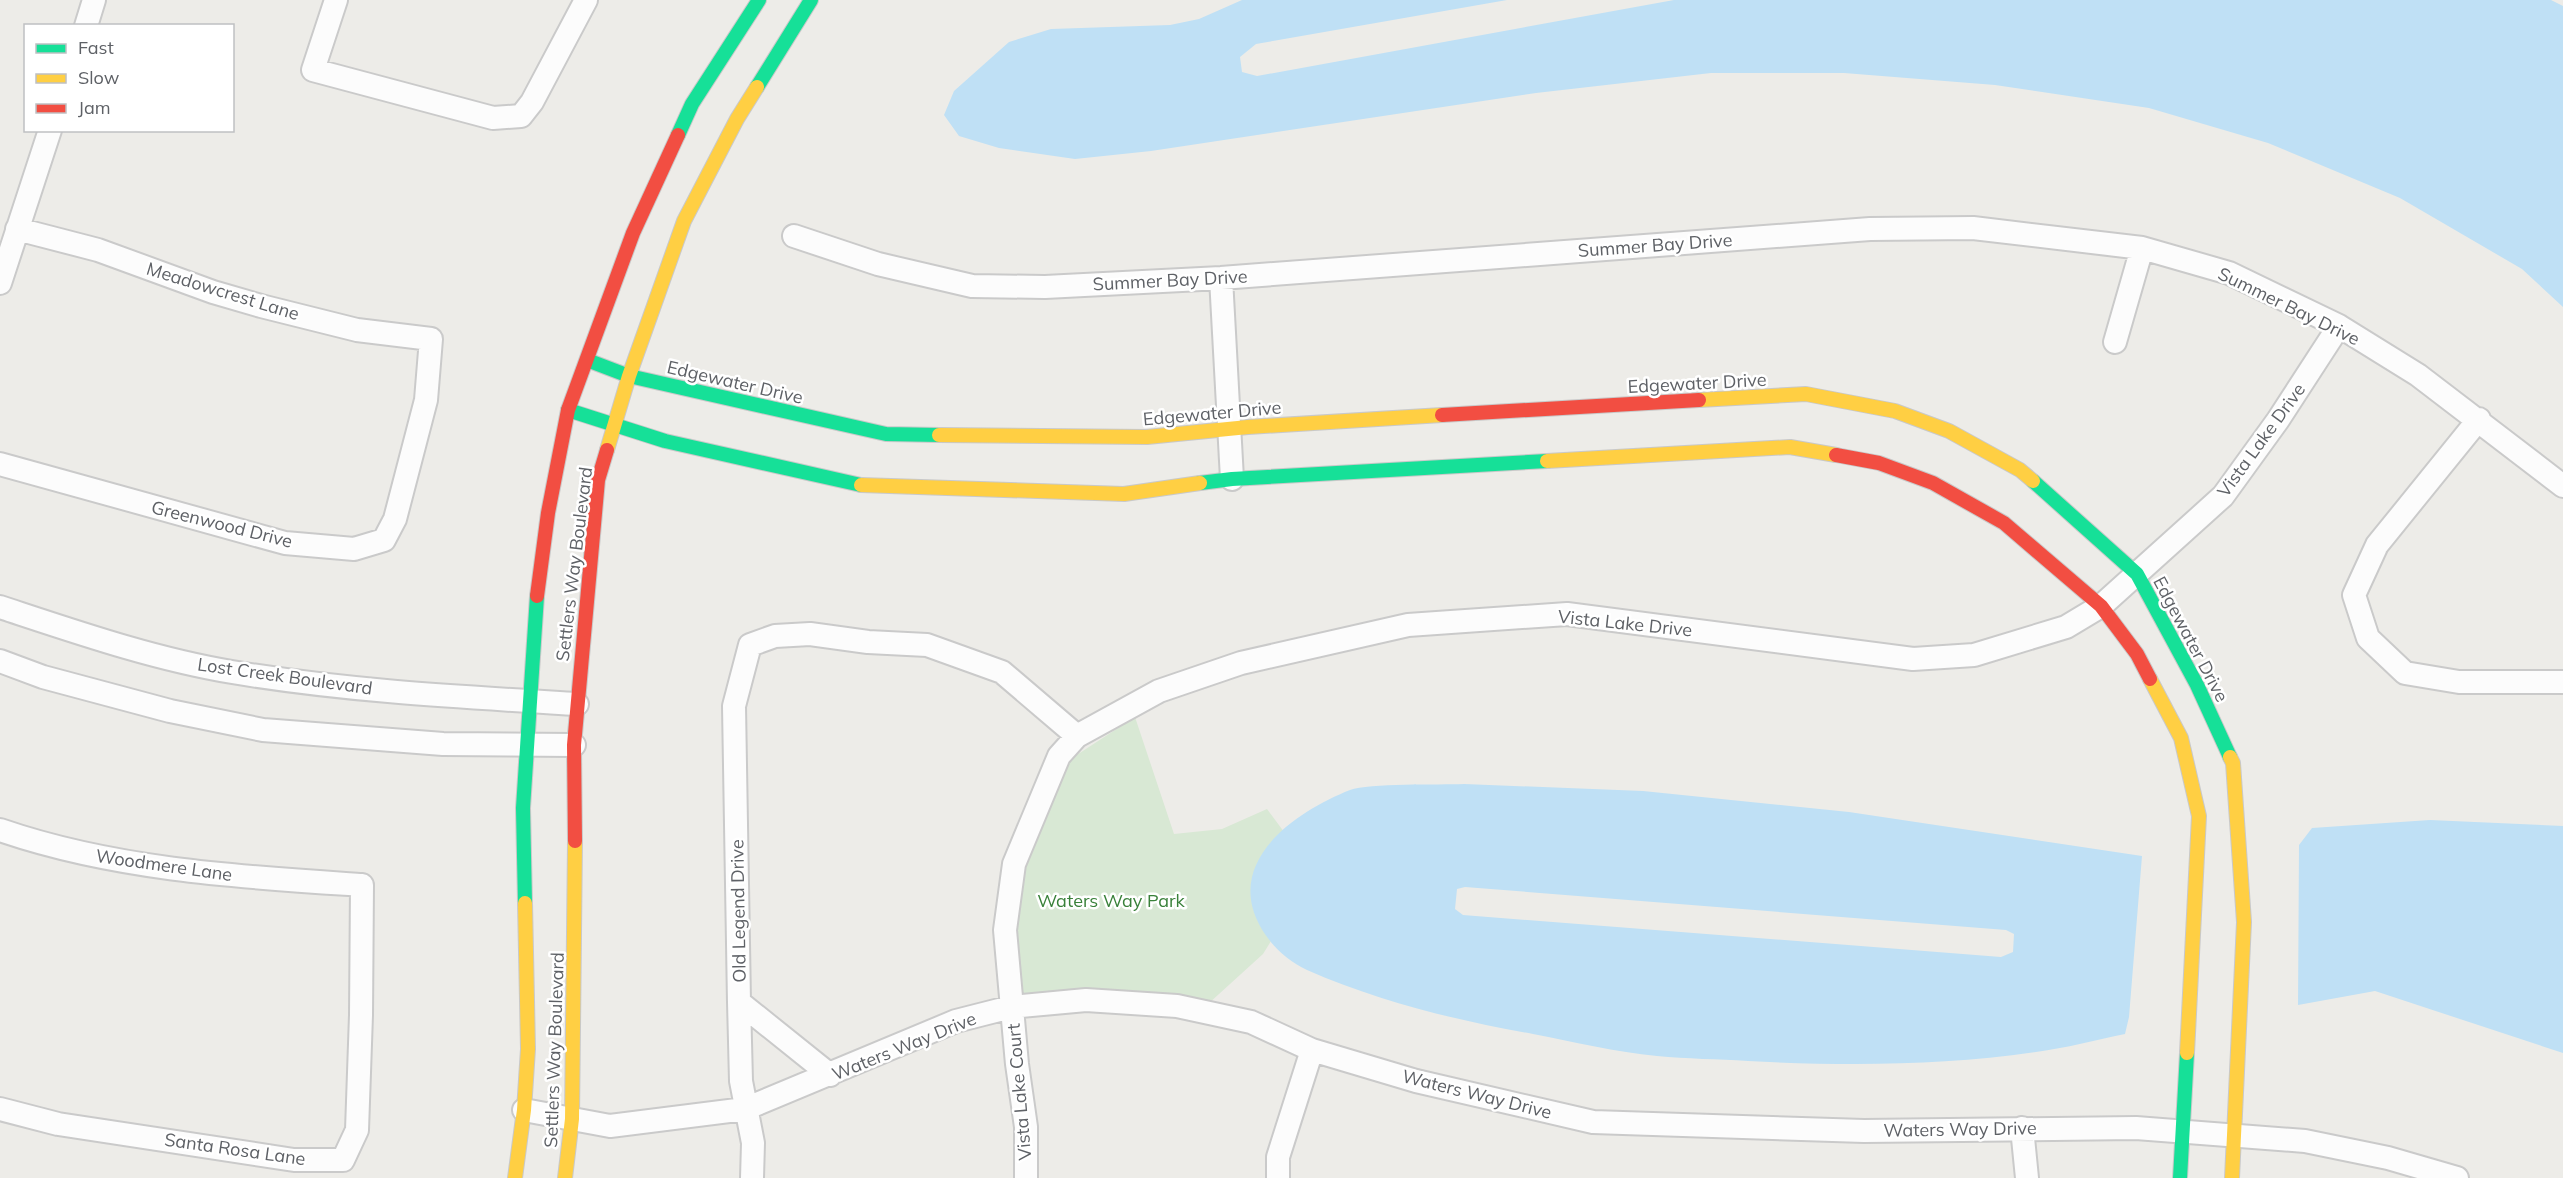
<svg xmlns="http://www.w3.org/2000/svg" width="2563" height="1178" font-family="Mulish,sans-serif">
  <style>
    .green { fill: #d8e8d4 }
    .water { fill: #bfe0f5; fill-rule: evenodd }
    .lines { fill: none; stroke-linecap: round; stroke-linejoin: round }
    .street-casing { stroke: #cacaca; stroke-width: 26 }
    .fast-casing { stroke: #c9c9c9; stroke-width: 16 }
    .slow-casing { stroke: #c9c9c9; stroke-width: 16 }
    .jam-casing { stroke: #c9c9c9; stroke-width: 16 }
    .street { stroke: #fcfcfc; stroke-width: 22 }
    .fast { stroke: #16e098; stroke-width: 14 }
    .slow { stroke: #ffcf43; stroke-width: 14 }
    .jam { stroke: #f24e42; stroke-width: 14 }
    .labels { text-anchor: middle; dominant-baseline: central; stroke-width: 5; stroke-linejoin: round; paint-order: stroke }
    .street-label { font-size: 18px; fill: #5e6166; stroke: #fff }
    .park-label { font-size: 18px; fill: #39813a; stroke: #fff }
  </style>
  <rect width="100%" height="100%" fill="#edece8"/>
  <!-- green -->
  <path class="green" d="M1135,717l39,117 48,-5 45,-20 26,35 -15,86 -15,24 -55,50 -190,-9 -4,-69 11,-63 44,-103z"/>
  <!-- water -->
  <path class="water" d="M1242,0h265l-251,44 -16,13 2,15 15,4 417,-76h877l12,6v301l-41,-38 -122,-71 -132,-55 -119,-35 -154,-23 -151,-12h-133l-175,20 -385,58 -76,8 -76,-11 -40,-12 -15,-21 10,-24 55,-49 42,-13 119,-4 29,-6z
    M1464,784l179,7 206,21 293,44 -13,161 -4,17c-29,6 -59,14 -89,18 -95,14 -192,14 -288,9 -30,-2 -61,-2 -91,-5 -41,-4 -83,-14 -124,-22 -78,-14 -153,-32 -226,-64 -20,-10 -36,-24 -47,-44 -36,-66 37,-115 90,-136 19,-7 89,-5 114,-6zM1465,887l541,43 8,4 -1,18 -12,5 -538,-42 -8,-6 2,-20z
    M2430,820l133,6v227l-188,-62 -77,14 1,-160 13,-17z"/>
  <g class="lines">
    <!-- street casing -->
    <g class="street-casing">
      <path id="street" d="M336,0l-23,70 180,48 28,-2 11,-14 54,-102
        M86,26l8,-26
        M794,236l84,28 94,22 73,1 176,-9 649,-49 103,-1 169,20 87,25 110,53 79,49 145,111
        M1221,278l11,201
        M0,283l50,-153
        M2115,342l27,-94
        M2479,419l-102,126 -23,50 14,43 37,35 54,9h104
        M0,464l285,79 69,6 30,-9 11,-21 31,-119 5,-61 -74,-9 -96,-24 -48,-14 -115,-42 -81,-21
        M0,607c76,25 154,52 232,65 114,19 230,25 345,32
        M0,661l43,16 127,34 93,19 180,14 131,1
        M0,830c116,40 241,47 362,55l-1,130 -4,115 -14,30h-49l-236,-36 -58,-15
        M739,1002l2,79 12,62 -1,35
        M830,1075l-91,-73 -5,-296 16,-61 25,-9 35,-2 58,8 59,3 75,27 75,64
        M524,1110l86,16 135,-17 211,-88 55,-14 75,-7 91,6 74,16 61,28 104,31 177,41 271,9 272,-3 169,13 83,17 69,20
        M2022,1128l5,50
        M1026,1178v-51l-9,-63 -12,-134 9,-66 45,-108 18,-20 82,-45 82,-28 167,-38 159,-11 346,45 61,-4 92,-28 35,-21 122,-110 55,-76 61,-94
        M1278,1178v-21l34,-107"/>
    </g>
    <!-- fast casing -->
    <g class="fast-casing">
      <path id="fast" d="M757,87l54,-87
        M678,135l14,-31 67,-104
        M587,360l42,16 257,58 53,1
        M568,410l97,31 196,44
        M2033,481l104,93 60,111 33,72
        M1200,483l32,-4 315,-18
        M525,903l-2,-95 14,-212
        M2180,1178l7,-125"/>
    </g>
    <!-- slow casing -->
    <g class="slow-casing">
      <path id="slow" d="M1699,400l107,-6 89,17 54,20 71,39 13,11
        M939,435l208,2 101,-10 194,-12
        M607,450l22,-74 55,-155 53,-102 20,-32
        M1547,461l243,-14 46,8
        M861,485l263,9 76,-11
        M2150,679l31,59 18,78 -12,237
        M2230,757l3,6 11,159 -12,256
        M515,1178l9,-68 4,-61 -3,-146
        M565,1178l7,-59 3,-278"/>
    </g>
    <!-- jam casing -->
    <g class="jam-casing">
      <path id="jam" d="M1442,415l257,-15
        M1836,455l43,8 54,20 71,40 97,83 36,48 13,25
        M537,596l11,-83 20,-103 65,-177 45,-98
        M575,841l-1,-96 24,-265 9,-30"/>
    </g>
    <!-- street -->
    <use href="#street" class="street"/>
    <!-- fast -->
    <use href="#fast" class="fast"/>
    <!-- slow -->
    <use href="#slow" class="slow"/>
    <!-- jam -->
    <use href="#jam" class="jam"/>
  </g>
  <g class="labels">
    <!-- street labels -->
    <g class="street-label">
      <text transform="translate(1655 245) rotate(-4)">Summer Bay Drive</text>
      <text transform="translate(1170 280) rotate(-3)">Summer Bay Drive</text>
      <text transform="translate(223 291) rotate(17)">Meadowcrest Lane</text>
      <text transform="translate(2289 306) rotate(26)">Summer Bay Drive</text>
      <text transform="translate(735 382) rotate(13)">Edgewater Drive</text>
      <text transform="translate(1697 383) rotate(-3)">Edgewater Drive</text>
      <text transform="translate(1212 413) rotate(-5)">Edgewater Drive</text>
      <text transform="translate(2261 440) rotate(-54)">Vista Lake Drive</text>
      <text transform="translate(222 524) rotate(14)">Greenwood Drive</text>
      <text transform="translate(574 564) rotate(-83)">Settlers Way Boulevard</text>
      <text transform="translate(1625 623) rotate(6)">Vista Lake Drive</text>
      <text transform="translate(2191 639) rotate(62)">Edgewater Drive</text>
      <text transform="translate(285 676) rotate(8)">Lost Creek Boulevard</text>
      <text transform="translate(164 865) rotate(8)">Woodmere Lane</text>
      <text transform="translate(738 911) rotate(-91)">Old Legend Drive</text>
      <text transform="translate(904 1046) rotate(-22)">Waters Way Drive</text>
      <text transform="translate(554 1050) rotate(-88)">Settlers Way Boulevard</text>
      <text transform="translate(1019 1092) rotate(-95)">Vista Lake Court</text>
      <text transform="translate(1477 1094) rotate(14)">Waters Way Drive</text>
      <text transform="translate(1960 1129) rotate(-1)">Waters Way Drive</text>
      <text transform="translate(235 1149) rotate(8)">Santa Rosa Lane</text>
    </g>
    <!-- park labels -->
    <g class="park-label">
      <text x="1111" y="900">Waters Way Park</text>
    </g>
  </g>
  <!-- legend -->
  <rect x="24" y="24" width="210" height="108" fill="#ffffff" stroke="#bfc0c2" stroke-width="1.5"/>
  <rect x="36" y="44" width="30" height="9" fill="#16e098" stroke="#bfc0c2" stroke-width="1.5"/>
  <text x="78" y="54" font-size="18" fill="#5e6166">Fast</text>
  <rect x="36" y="74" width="30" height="9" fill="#ffcf43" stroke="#bfc0c2" stroke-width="1.5"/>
  <text x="78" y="84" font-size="18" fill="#5e6166">Slow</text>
  <rect x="36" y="104" width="30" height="9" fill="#f24e42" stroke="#bfc0c2" stroke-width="1.5"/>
  <text x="78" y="114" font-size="18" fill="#5e6166">Jam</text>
</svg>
